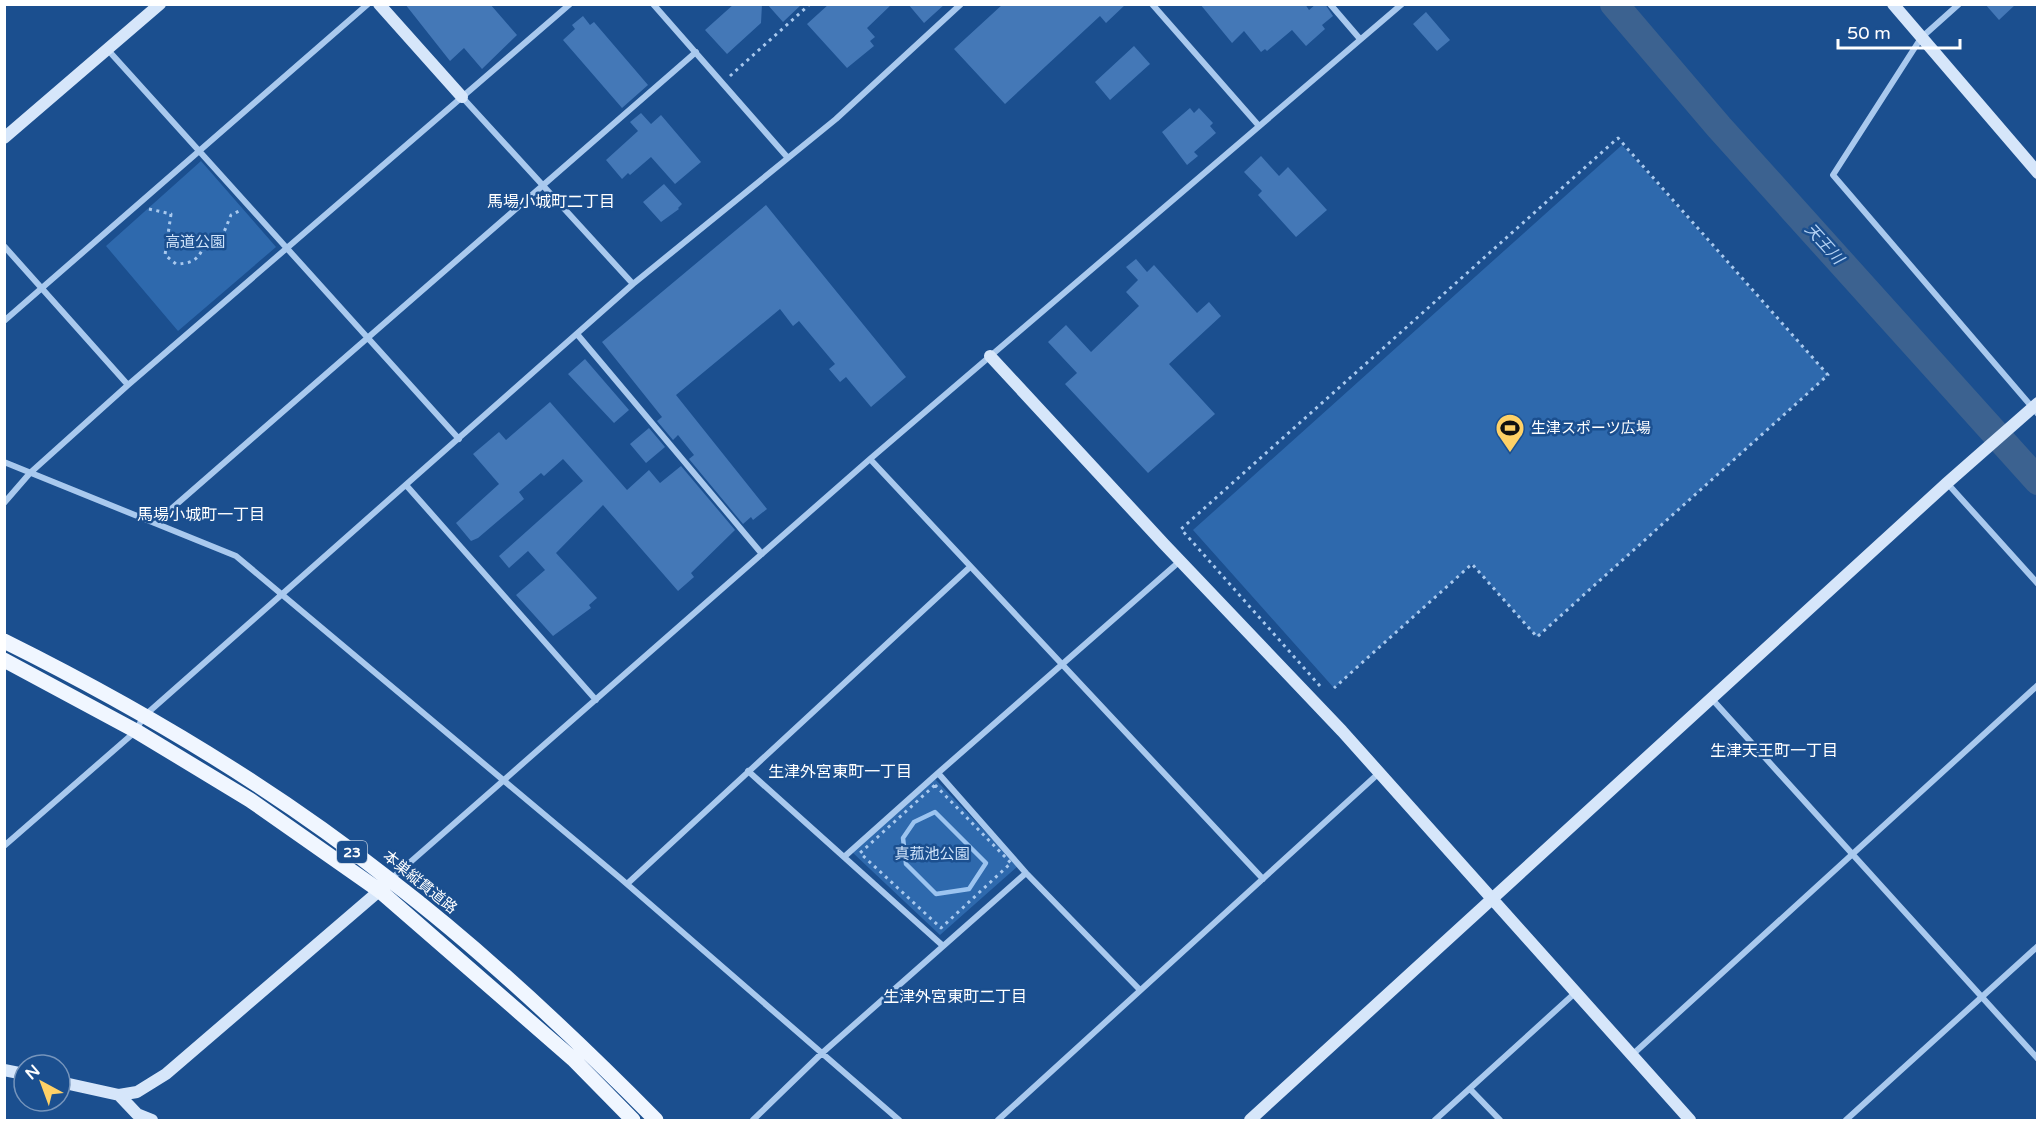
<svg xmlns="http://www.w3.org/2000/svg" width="2042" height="1125" font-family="'Varela Round','Noto Sans JP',sans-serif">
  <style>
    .green { fill: #2e69ad }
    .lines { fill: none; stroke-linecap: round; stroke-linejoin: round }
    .stream { stroke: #9cc4f0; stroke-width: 4.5 }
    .river { stroke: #3c6290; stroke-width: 28 }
    .building { fill: #4478b7 }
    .path { stroke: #a9c9ee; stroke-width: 3; stroke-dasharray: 3 4.5; stroke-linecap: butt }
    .street { stroke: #a9c9ee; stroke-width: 6 }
    .secondary { stroke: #d6e6fa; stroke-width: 12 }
    .primary { stroke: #f0f6ff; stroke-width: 15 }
    .labels { text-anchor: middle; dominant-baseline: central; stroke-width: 5; stroke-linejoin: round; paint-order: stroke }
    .shield { fill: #1b4f8f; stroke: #bbcadd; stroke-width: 1.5 }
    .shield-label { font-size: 14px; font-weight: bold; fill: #fff }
    .park-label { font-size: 15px; fill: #cfe3fa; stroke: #1b4f8f }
    .poi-label { font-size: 15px; fill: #fff; stroke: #1b4f8f; text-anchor: start }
    .street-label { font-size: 15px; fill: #fff; stroke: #1b4f8f }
    .neighbourhood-label { font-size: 16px; fill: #fff; stroke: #1b4f8f }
    .water-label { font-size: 16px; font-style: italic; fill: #b5d3f5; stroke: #1b4f8f }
  </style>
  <rect width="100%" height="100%" fill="#1b4f8f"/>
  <!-- green -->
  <path class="green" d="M1622,145l206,230 -291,262 -65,-73 -138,124 -141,-158z
    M201,161l75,86 -98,84 -72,-85z
    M935,779l83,87 -78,69 -88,-83z"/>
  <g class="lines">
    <!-- stream -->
    <path class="stream" d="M935,812l51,51 -17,26 -33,5 -30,-30 -3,-26 11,-16z"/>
    <!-- river -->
    <path class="river" d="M1614,4l105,123 319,354"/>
  </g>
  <!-- building -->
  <path class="building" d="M405,4h85l27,31 -35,34 -18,-21 -14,13z
    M734,4h28l-1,19 -34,31 -22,-24z
    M767,4h35l-19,18z
    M829,4h63l-25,24 8,9 -5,4 4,5 -27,22 -40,-44z
    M908,4h37l-21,19z
    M1003,4h123l-20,19 -6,-7 -95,88 -51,-55z
    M1200,4h105l4,6 7,-6h9l8,12 -11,9 3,4 -19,17 -14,-16 -25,21 -2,-2 -4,3 -17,-21 -12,12z
    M1985,4h31l-17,16z
    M1426,12l24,28 -13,11 -24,-27z
    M583,16l7,9 4,-3 54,63 -26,23 -59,-68 12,-11 -3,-4z
    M1134,46l16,18 -40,36 -15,-18z
    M1190,108l4,5 5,-5 14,15 -3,3 6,7 -22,19 4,4 -11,9 -25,-33z
    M641,113l10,11 10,-9 40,47 -26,22 -24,-27 -21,18 -2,-2 -6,6 -16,-19 32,-29 -8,-9z
    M1261,156l18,20 9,-9 39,43 -31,27 -38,-42 4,-4 -18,-19z
    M664,184l18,20 -4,4 1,1 -18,13 -18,-20z
    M766,205l140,172 -35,30 -25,-30 -6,5 -11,-13 6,-5 -36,-43 -6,5 -13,-17 -104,86 91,114 -14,11 -2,-3 -8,7 -54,-65 5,-4 -16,-20 -5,5 -16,-19 5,-4 -60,-75z
    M1136,259l11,13 7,-7 43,48 12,-11 12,14 -52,48 46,50 -67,59 -83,-89 12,-11 -29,-31 18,-17 25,27 48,-46 -13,-14 12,-12 -12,-13z
    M585,359l44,51 -15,13 -46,-49z
    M550,402l77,88 22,-20 11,13 21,-17 54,64 -44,43 3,4 -16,14 -75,-86 -47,48 41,45 -8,7 2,3 -38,28 -37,-41 29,-25 -17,-19 -19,17 -10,-12 84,-75 -20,-22 -19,17 -3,-3 -22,19 5,7 -46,39 -7,3 -15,-18 43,-39 -26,-30 26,-22 7,8z
    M649,428l16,19 -19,16 -16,-19z"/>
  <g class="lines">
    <!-- path -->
    <path class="path" d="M730,76l80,-72
      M149,209l22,5 -6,41 11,9c24,-1 22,-9 33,-25l13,-2 9,-22 8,-4
      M1320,686l-139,-157 437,-391 210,237 -291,262 -65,-73 -138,124
      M935,785l76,78 -70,65 -81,-75z"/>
    <!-- street -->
    <path class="street" d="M653,4l135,154
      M1152,4l107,122
      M1330,4l30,35
      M1959,4l-38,34 -88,137 205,239
      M108,50l351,389
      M462,97l171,187
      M4,246l124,139
      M4,321l364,-317
      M577,334l185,220
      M870,459l393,420
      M4,462l232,94 384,322 279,242
      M1947,483l91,101
      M406,485l190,215
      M4,503l26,-30 98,-88 442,-381
      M155,523l541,-471
      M1711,698l327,361
      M748,771l194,174
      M4,846l132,-115 7,-14 490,-433 203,-165 125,-115
      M844,857l94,-84
      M391,879l479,-420 532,-455
      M627,884l343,-317
      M1140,990l-114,-117 -88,-100 242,-212
      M1632,1055l406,-370
      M1471,1090l29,30
      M753,1120l68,-66 205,-181
      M998,1120l381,-347
      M1435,1120l140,-127
      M1846,1120l192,-174"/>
    <!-- secondary -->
    <path class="secondary" d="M379,4l83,93
      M1893,4l145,169
      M4,138l156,-134
      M990,356l174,188 178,187 348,389
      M4,1070l20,4
      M60,1082l59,13 18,-3 29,-18 220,-189
      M119,1095l18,19 15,6
      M1250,1120l697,-637 91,-80"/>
    <!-- primary -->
    <path class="primary" d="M4,641c135,67 268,146 386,239 94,72 183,156 266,240
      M4,660l132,71 114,69 130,91 193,168 60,61"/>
  </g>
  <!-- icons -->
  <defs>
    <g id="stadium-pin" transform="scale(1.5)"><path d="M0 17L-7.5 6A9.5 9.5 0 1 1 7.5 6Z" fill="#ffd166" stroke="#1b4f8f"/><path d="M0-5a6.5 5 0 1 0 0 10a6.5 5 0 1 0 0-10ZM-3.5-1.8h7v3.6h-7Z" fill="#111"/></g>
  </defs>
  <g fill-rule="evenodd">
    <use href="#stadium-pin" x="1510" y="428"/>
  </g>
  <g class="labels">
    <!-- shield labels -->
    <rect class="shield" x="337" y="841" width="30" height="22" rx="4.5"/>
    <g class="shield-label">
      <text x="352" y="852">23</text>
    </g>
    <!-- park labels -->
    <g class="park-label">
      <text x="195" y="242">高道公園</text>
      <text x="932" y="854">真菰池公園</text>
    </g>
    <!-- poi labels -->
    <g class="poi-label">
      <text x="1531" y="428">生津スポーツ広場</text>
    </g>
    <!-- street labels -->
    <g class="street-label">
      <text transform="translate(420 882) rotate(39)">本巣縦貫道路</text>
    </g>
    <!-- neighbourhood labels -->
    <g class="neighbourhood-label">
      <text x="551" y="202">馬場小城町二丁目</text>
      <text x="201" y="515">馬場小城町一丁目</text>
      <text x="1774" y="751">生津天王町一丁目</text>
      <text x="840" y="772">生津外宮東町一丁目</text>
      <text x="955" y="997">生津外宮東町二丁目</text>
    </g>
    <!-- water labels -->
    <g class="water-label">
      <text transform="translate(1824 244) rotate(48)">天王川</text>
    </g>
  </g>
  <!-- border -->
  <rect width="2042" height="1125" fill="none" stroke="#ffffff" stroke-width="12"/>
  <!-- north arrow -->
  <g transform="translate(42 1083) rotate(319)"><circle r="28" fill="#1b4f8f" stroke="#7695bc" stroke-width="1.5"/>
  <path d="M0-4.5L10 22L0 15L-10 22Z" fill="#ffd166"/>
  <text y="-9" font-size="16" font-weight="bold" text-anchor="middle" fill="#ffffff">N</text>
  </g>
  <!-- scale -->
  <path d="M1838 39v9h122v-9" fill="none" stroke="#ffffff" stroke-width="3"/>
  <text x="1847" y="39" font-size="18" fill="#ffffff" stroke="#1b4f8f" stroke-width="4.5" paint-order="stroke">50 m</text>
</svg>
